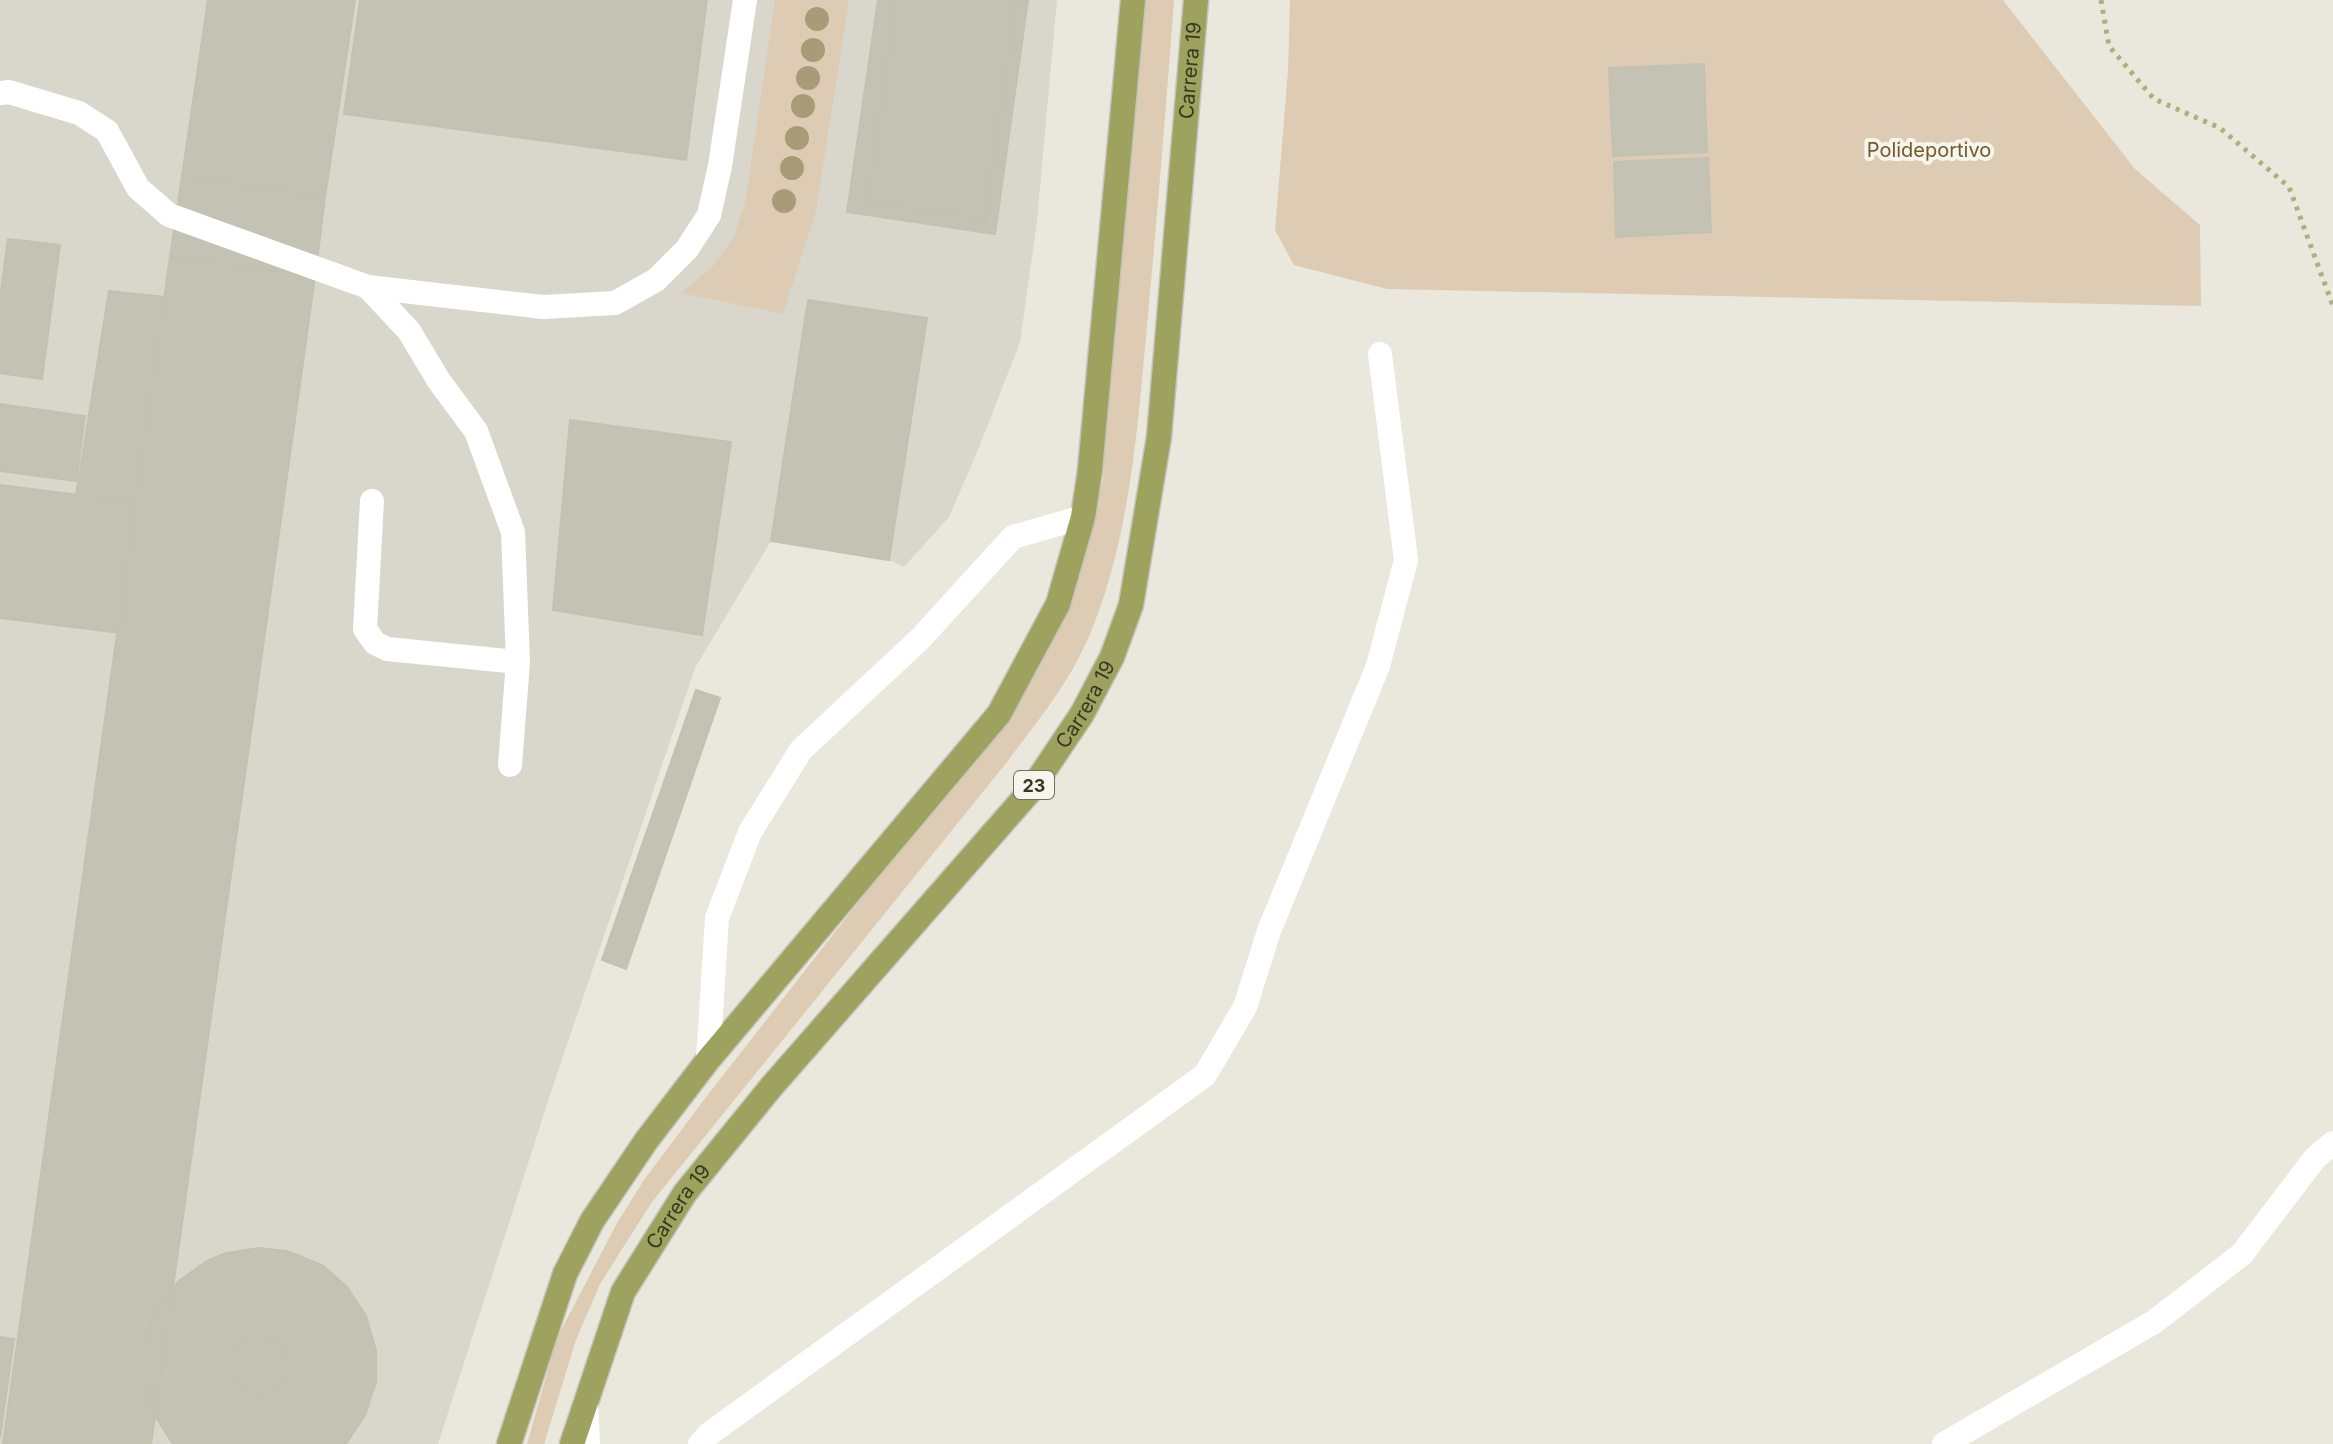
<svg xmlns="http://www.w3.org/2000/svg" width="2333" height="1444" font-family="Inter,sans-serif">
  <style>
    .built { fill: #d9d7cb }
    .green { fill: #ddccb3 }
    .building { fill: #c4c2b2; stroke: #c3c1af; stroke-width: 2 }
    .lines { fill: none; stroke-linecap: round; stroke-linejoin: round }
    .major-casing { stroke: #c3c4bc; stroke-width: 27 }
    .path { stroke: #aeaf7b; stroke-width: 5; stroke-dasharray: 4 6; stroke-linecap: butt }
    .minor { stroke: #fff; stroke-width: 24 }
    .major { stroke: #9da25e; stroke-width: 24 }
    .tree { fill: #a89b78 }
    .labels { text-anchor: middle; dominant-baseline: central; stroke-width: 8; stroke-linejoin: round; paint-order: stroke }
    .shield { fill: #f6f5ed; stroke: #70715c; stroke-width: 2 }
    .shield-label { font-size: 18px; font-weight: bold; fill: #37391e }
    .street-label { font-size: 20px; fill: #37391e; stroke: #f6f5ed }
    .park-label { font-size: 20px; fill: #725c26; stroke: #f6f5ed }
  </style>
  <rect width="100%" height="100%" fill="#eae8dc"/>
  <!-- built -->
  <path class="built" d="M0,0h1057l-20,221 -17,121 -42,108 -29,67 -45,50 -15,-7 -118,-19 -76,127 -144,424 -113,352h-438z"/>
  <!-- green -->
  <path class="green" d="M775,0h74l-33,211 -33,103 -102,-21 32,-27 20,-27 12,-35z
    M1140,0h34c-8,109 -17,218 -27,326 -10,106 -17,216 -60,315 -20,45 -51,82 -80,121l-355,440 -52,82 -24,56 -32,104h-17l30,-106 60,-115 27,-43 59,-79 289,-370 88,-161 23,-90 10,-185z
    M1290,0h713l132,169 65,56 1,81 -814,-17 -93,-24 -19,-35 13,-159z"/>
  <!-- building -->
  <path class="building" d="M208,0h147l-30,197 -143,-21z
    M360,0h347l-21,160 -342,-46z
    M878,0h150l-33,234 -148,-22z
    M895,0h122l-32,220 -118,-18z
    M897,0h119l-32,219 -116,-17z
    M1704,64l3,88 -94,4 -4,-88z
    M1708,158l3,74 -95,5 -2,-75z
    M182,176l143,21 -10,80 -145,-20z
    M8,239l52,6 -18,134 -42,-6v-74z
    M170,257l145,20 -164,1167h-148z
    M109,291l55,6 -29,205 -59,-7z
    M808,300l119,18 -38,242 -118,-19z
    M0,404l85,12 -9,65 -76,-10z
    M570,420l161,22 -29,193 -149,-25z
    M0,485l135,17 -15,131 -120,-15z
    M696,690l24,8 -94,271 -24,-9z
    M259,1248l28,3 35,14 25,22 19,29 10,35v31l-11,33 -19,29h-173l-20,-31 -9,-29 -1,-29 6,-26 12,-27 19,-22 27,-19 19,-8z
    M231 1365a29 29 0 1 1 58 0a29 29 0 1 1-58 0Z
    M0,1337l14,2 -14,99z"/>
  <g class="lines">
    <!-- major casing -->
    <g class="major-casing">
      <g id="major">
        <path d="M509,1444l56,-170 27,-53 54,-80 62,-81 291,-346 59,-110 25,-87 7,-47 43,-470"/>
        <path id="s1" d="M572,1444l51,-152 62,-99 87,-107 259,-296 51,-76 30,-57 19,-52 28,-168 37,-437"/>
      </g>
    </g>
    <!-- path -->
    <path class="path" d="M2101,0l8,46 45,53 66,29 69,59 44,119"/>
    <!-- minor -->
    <path class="minor" d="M0,93l9,-1 70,21 28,18 31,57 31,27 199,72 175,20 72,-4 41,-23 31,-31 22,-34 11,-49 25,-166
      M368,287l41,44 30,50 37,50 37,101 5,130 -8,103
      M372,501l-7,128 10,14 12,6 131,13
      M708,1060l9,-142 33,-86 51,-82 119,-111 93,-102 70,-20
      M586,1402l2,42
      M700,1444l9,-10 496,-359 40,-68 24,-76 109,-265 28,-106 -26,-206
      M1944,1444l210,-122 88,-68 73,-96 18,-15"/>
    <!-- major -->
    <use href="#major" class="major"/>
  </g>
  <!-- trees -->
  <g class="tree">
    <circle cx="817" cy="19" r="12"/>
    <circle cx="813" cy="50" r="12"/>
    <circle cx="808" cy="78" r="12"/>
    <circle cx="803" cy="106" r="12"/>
    <circle cx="797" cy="138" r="12"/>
    <circle cx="792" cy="168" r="12"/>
    <circle cx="784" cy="201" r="12"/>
  </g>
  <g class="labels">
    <!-- shield labels -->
    <rect class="shield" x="1014" y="771" width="40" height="28" rx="6"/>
    <g class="shield-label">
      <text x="1034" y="785">23</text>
    </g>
    <!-- street labels -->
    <g class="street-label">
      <text stroke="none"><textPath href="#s1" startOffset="1558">Carrera 19</textPath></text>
      <text stroke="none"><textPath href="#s1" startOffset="910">Carrera 19</textPath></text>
      <text stroke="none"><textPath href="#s1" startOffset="262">Carrera 19</textPath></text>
    </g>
    <!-- park labels -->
    <g class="park-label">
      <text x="1929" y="150">Polideportivo</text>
    </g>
  </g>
</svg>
